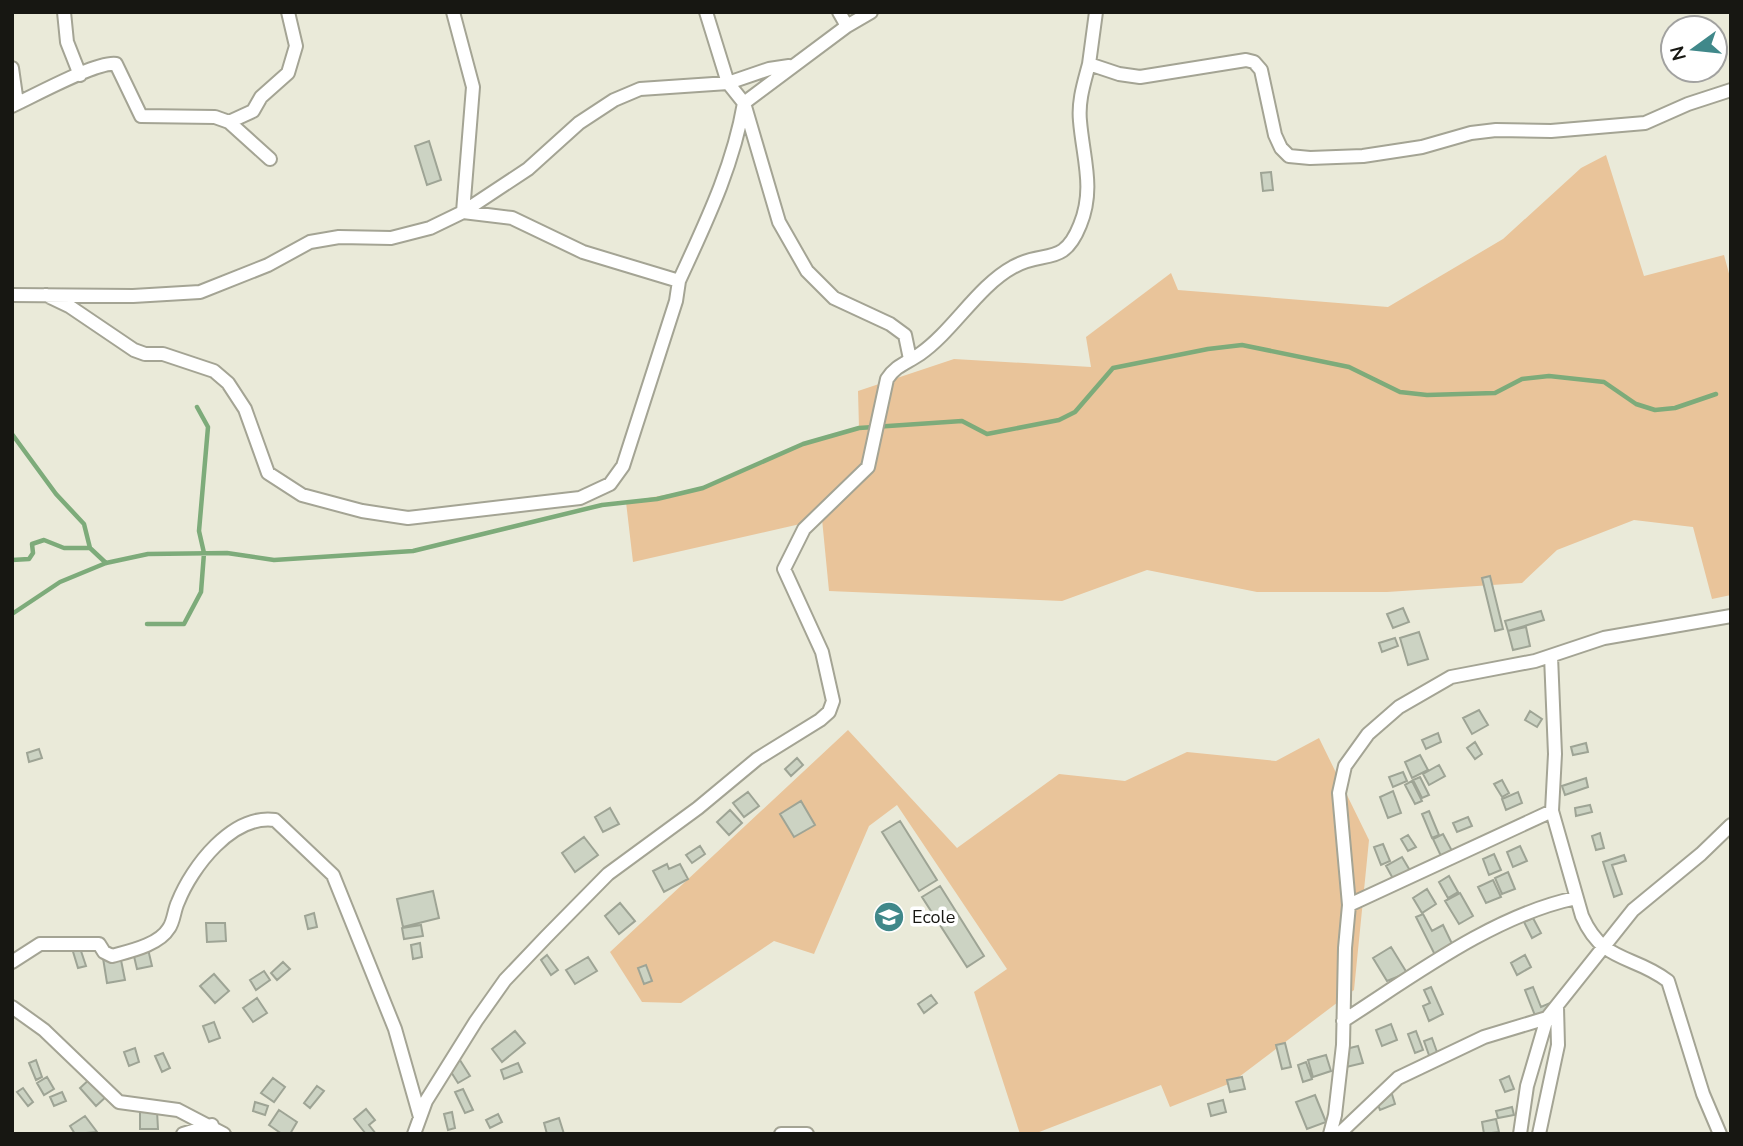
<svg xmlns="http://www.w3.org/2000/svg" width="1743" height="1146" font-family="'Nunito Sans',sans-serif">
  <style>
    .green { fill: #e9c49a }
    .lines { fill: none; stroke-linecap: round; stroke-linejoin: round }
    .stream { stroke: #7dab7a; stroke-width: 4.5 }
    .building { fill: #ccd3c3; stroke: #9ea495; stroke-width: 2 }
    .street-casing { stroke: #a4a494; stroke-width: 16 }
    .street { stroke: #fff; stroke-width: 12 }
    .labels { text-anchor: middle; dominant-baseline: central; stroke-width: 7; stroke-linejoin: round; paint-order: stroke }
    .poi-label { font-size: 18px; fill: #171712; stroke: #fff; text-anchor: start }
  </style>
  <rect width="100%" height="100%" fill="#eaead9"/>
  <!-- green -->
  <path class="green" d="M1606,155l38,121 80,-21 7,26v314l-19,4 -19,-72 -59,-7 -77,30 -35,33 -135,9h-130l-110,-22 -85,31 -233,-10 -7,-72 -189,43 -7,-60 77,-14 100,-44 56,-16 -1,-37 96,-32 137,8 -5,-30 85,-64 7,17 210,17 115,-68 78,-71z
    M848,730l109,118 102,-74 66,7 62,-29 89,9 43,-23 50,102 -15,150 -123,93 -61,24 -9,-22 -127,49h-14l-46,-142 33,-23 -110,-164 -28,21 -55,128 -40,-13 -93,62 -39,-1 -32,-50z"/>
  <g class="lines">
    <!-- stream -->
    <path class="stream" d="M12,434l44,60 28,30 6,24
      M12,560l17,-1 4,-6 -1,-9 12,-4 20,8h26l16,15
      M12,614l48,-32 46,-19 42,-9 79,-1 47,7 139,-9 189,-46 55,-6 46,-11 100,-44 56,-16 103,-7 25,13 72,-14 16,-8 38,-44 95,-19 34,-4 107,22 51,25 27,3 68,-2 27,-14 27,-3 55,6 32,22 19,6 20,-2 41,-14
      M147,624h37l17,-32 3,-39 -5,-22 9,-104 -11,-20"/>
  </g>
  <!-- building -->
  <path class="building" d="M429,141l12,39 -14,5 -12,-39z
    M1271,172l2,18 -10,1 -2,-18z
    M1490,576l13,53 -8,2 -13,-53z
    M1403,608l6,14 -16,6 -6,-14z
    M1541,611l3,9 -36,11 -3,-10z
    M1526,627l4,19 -17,4 -5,-19z
    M1419,632l9,27 -20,6 -8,-27z
    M1395,638l3,8 -16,6 -3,-9z
    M1479,710l9,15 -16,9 -9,-16z
    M1530,711l12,8 -5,8 -12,-7z
    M1438,733l3,9 -15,7 -4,-9z
    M1475,742l7,12 -7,5 -8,-11z
    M1586,743l2,9 -15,3 -2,-8z
    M39,749l3,9 -13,4 -2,-9z
    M1420,755l8,15 -16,8 -7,-16z
    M797,758l6,7 -12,11 -6,-7z
    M1439,765l6,11 -16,9 -6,-11z
    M1403,772l4,9 -14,6 -4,-10z
    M1420,777l9,18 -7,3 -9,-18z
    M1586,778l2,9 -23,8 -3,-9z
    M1502,780l7,13 -7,4 -8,-13z
    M1412,781l10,20 -7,3 -10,-19z
    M1393,791l8,22 -13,5 -8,-21z
    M748,792l11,14 -15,11 -11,-14z
    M1518,792l4,11 -16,7 -4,-11z
    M801,801l14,24 -21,12 -14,-23z
    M1590,805l2,7 -16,4 -1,-8z
    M610,808l9,16 -16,8 -8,-15z
    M730,810l12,13 -13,12 -12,-13z
    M1429,811l10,24 -7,3 -10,-24z
    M1468,817l4,9 -15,6 -4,-9z
    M900,821l37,59 -18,11 -37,-59z
    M1600,833l4,15 -8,2 -4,-14z
    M1443,834l9,17 -11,5 -8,-17z
    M1408,835l8,12 -8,4 -7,-12z
    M584,837l14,18 -23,17 -13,-19z
    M1383,844l7,17 -9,4 -7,-18z
    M700,846l5,8 -13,9 -6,-8z
    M1520,846l7,15 -14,6 -6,-15z
    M1494,854l7,16 -12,5 -6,-16z
    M1624,855l2,6 -14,4 10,29 -8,3 -11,-35z
    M1402,857l10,17 -16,10 -10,-18z
    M667,864l2,5 11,-5 8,15 -24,13 -11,-21z
    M1508,872l7,17 -13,5 -7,-16z
    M1449,876l9,16 -10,6 -9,-16z
    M1493,880l8,17 -15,6 -8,-16z
    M940,886l44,70 -17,11 -45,-70z
    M1427,889l9,15 -14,9 -9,-15z
    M433,891l6,27 -36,9 -6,-28z
    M1460,893l13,23 -14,8 -14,-23z
    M620,903l15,18 -16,13 -14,-18z
    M314,913l3,14 -9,2 -3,-13z
    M1423,914l9,17 11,-6 13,27 -18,9 -22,-44z
    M1533,918l8,15 -9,5 -8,-16z
    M206,923h19l1,18 -19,1z
    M421,925l2,11 -19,3 -2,-11z
    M78,942l8,24 -8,2 -7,-23z
    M420,943l2,14 -9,2 -2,-14z
    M1391,947l16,26 -20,8 -14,-23z
    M148,949l4,17 -15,3 -4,-17z
    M120,955l5,25 -18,3 -4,-25z
    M547,955l11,15 -7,5 -10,-15z
    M1525,955l6,12 -14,8 -6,-12z
    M588,957l9,14 -22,13 -9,-14z
    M283,962l7,7 -13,11 -6,-7z
    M646,965l6,16 -8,3 -6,-16z
    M264,971l6,9 -14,10 -6,-10z
    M214,974l15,17 -14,12 -15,-17z
    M1431,987l12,27 -14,7 -6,-15 7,-3 -6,-13z
    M1533,987l8,20 9,-4 3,8 -17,7 -11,-28z
    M931,995l6,8 -13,10 -6,-9z
    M257,998l10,15 -14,9 -10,-14z
    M214,1022l6,16 -11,4 -6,-16z
    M1391,1024l6,16 -15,6 -6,-16z
    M515,1031l10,12 -23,19 -10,-13z
    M1416,1031l7,19 -8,3 -7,-19z
    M1432,1038l6,17 -8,3 -6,-17z
    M1285,1043l6,24 -9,2 -6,-24z
    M1358,1046l5,17 -21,5 -4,-17z
    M135,1048l4,14 -10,4 -5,-14z
    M163,1053l7,15 -8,4 -7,-16z
    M1326,1055l5,16 -18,6 -5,-17z
    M458,1057l12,19 -12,7 -12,-19z
    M36,1060l6,17 -6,3 -7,-17z
    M1306,1062l6,17 -9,3 -5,-17z
    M518,1063l4,9 -18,7 -3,-9z
    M1509,1076l5,13 -9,3 -5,-12z
    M47,1077l7,12 -10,6 -7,-12z
    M92,1077l16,18 -12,11 -16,-18z
    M1242,1077l3,12 -15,3 -3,-12z
    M273,1078l12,9 -11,15 -13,-9z
    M317,1086l7,5 -14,17 -6,-5z
    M23,1088l10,14 -5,4 -11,-14z
    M463,1089l10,21 -8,3 -10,-21z
    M1391,1091l4,13 -15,6 -5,-13z
    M62,1092l4,9 -12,5 -4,-9z
    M1315,1095l11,27 -19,7 -11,-27z
    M1223,1100l3,12 -15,4 -3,-12z
    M255,1102l13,4 -3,9 -12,-4z
    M1512,1107l2,8 -16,3 -2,-7z
    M366,1109l9,11 -6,5 7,9h-10l-12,-15z
    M279,1110l18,12 -7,12h-8l-13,-9z
    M140,1111h17l1,18h-18z
    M452,1112l3,16 -7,2 -4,-16z
    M498,1114l4,8 -12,6 -4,-8z
    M85,1116l12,16 -22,2 -5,-8z
    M559,1118l5,16h-17l-3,-11z
    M1496,1119l3,13 -15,2 -2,-12z"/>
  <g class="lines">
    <!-- street casing -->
    <g class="street-casing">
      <path id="street" d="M64,12l3,30 13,33
        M706,12l22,71 16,20 35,119 28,49 27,27 56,26 15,11 5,24
        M847,26l24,-14
        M1089,64l7,-52
        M12,68l5,35
        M12,106c22,-10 85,-45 104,-42l25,52 74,1 14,5 41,37
        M229,122l24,-11 8,-14 27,-24 8,-27 -8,-34
        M679,281c27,-59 54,-114 65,-178l103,-77 -8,-14
        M12,295l121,1 67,-4 68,-27 42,-23 29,-5 52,1 39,-10 33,-16 65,-43 51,-46 35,-23 26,-11 88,-6 41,-14 20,-3
        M46,295l23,11 65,44 11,4h18l51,17 14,12 17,26 23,64 34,22 60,16 46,7 172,-20 30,-14 13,-18 53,-165 3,-20 -96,-29 -71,-34 -49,-6 10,-125 -20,-75
        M1551,656l4,98 -3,57 30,105c21,48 51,38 86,65l35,113 17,40
        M1349,905l203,-94
        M12,962l28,-18h59l5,8 8,4c18,-5 47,-11 57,-28 5,-7 5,-18 9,-26 14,-35 54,-88 97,-82l58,55 62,154 25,88
        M12,1007l32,23 75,72 59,8 46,24
        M1343,1021c70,-45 151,-106 233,-123
        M183,1134l29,-9
        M414,1134l12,-33 50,-80 29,-41 41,-43 62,-63 90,-66 59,-49 63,-39 9,-8 4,-11 -11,-49 -38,-83 20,-40 64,-62 19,-88c9,-14 20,-16 33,-25 33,-23 58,-68 93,-87 31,-18 50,1 67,-42 15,-36 3,-67 0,-104 -2,-20 4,-38 9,-57l30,10 21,3 106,-17 8,2 7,8 14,65 6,13 8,8 21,2 53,-2 59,-9 49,-14 25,-3 55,1 94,-8 43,-19 43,-14
        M781,1134h26
        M1330,1134l5,-19 8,-70 2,-97 4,-43 -10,-112 6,-27 23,-32 31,-27 52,-30 84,-16 69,-23 127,-22
        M1339,1134l59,-56 86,-41 63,-19
        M1520,1134l7,-48 20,-68 86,-108 68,-56 30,-29
        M1539,1134l19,-89 -1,-38"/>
    </g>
    <!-- street -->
    <use href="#street" class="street"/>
  </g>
  <!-- icons -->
  <defs>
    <g id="school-disc" transform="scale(1.575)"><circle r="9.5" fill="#40888a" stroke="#fff"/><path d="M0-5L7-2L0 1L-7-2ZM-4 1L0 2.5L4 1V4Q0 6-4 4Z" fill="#fff"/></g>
  </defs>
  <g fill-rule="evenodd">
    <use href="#school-disc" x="889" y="917"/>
  </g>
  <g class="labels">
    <!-- poi labels -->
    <g class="poi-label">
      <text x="912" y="917">Ecole</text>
    </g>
  </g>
  <!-- border -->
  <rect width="1743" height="1146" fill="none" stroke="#171712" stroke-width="28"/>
  <!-- north arrow -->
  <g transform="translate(1694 49) rotate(255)"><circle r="33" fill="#ffffff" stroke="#a2a2a0" stroke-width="2"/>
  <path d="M0-5L12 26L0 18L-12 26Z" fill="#40888a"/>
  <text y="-10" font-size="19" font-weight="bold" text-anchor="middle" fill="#171712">N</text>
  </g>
</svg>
